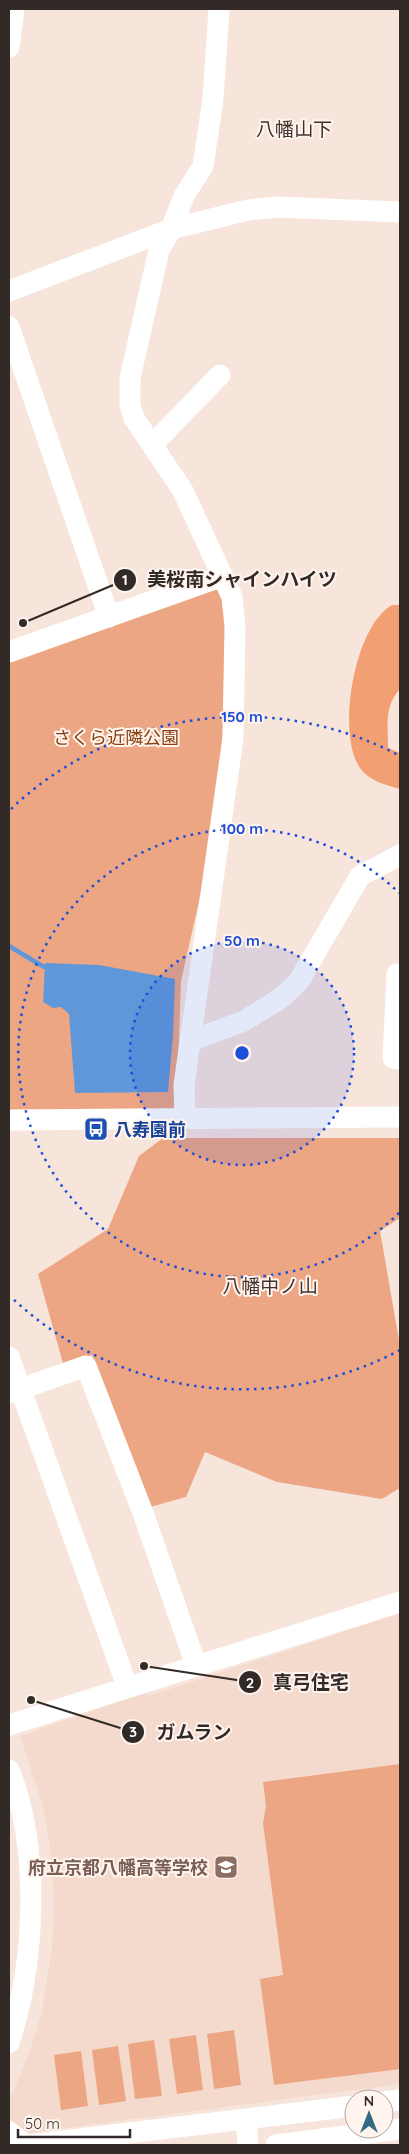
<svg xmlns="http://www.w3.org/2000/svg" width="409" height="2154" font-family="Quicksand,'Noto Sans JP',sans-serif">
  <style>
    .built { fill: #f4dacd }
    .green { fill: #eda683 }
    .forest { fill: #f29f74 }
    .water { fill: #6097d9 }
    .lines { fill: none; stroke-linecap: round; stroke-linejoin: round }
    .stream { stroke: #6097d9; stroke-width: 4.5 }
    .minor { stroke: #fff; stroke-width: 21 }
    .ring { fill: none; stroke: #1d4ed8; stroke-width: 2.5; stroke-dasharray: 2.5 5 }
    .labels { text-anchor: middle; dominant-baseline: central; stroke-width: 4; stroke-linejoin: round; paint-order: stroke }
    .park-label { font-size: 18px; fill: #883e0d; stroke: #fff4ee }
    .transit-label { font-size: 18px; font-weight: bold; fill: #164399; stroke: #fff4ee; text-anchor: start }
    .education-label { font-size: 18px; font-weight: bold; fill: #785e54; stroke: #fff4ee; text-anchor: end }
    .neighbourhood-label { font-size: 19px; fill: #41332c; stroke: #fff4ee }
    .centre { fill: #1d4ed8; stroke: #fff4ee; stroke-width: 2.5 }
    .ring-label { font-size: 15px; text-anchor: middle; font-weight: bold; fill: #1d4ed8; stroke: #fff4ee; stroke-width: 4; stroke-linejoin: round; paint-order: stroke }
    .leader { fill: none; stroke: #312a27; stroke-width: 2 }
    .callout-dot { fill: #312a27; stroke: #fff4ee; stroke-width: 2 }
    .mark-label { font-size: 15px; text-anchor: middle; font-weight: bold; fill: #fff }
    .callout-label { font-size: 19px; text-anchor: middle; font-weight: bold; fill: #312a27; stroke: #fff4ee; stroke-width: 4; stroke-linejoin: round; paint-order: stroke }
  </style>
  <rect width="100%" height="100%" fill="#f7e5dc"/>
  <!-- built -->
  <path class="built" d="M400,1613v471l-373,49 -18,-16v-16l19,-45 14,-45 10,-62 2,-46 -4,-57 -8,-42 -22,-68 124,-43 5,3z"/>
  <!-- green -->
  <path class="green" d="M213,586l13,9 -5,209 -40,177 -4,115 -4,14 -164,2v-450z
    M163,1138h237v80l-20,13 20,115v142l-18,11 -105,-17 -72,-30 -19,45 -36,10 -58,-152 -28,12 -26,-93 70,-45 31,-73z
    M400,1764v305l-126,16 -14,-106 23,-4 -20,-152 3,-17 -3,-24z
    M234,2030l7,55 -27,4 -7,-55z
    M196,2035l7,55 -26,4 -8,-55z
    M154,2040l8,56 -27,3 -7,-55z
    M118,2046l8,55 -27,4 -7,-55z
    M81,2051l7,55 -27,4 -7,-55z"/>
  <!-- forest -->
  <path class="forest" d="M392,605h8v84c-16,17 -12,37 -12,59l12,5v36c-14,-4 -31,-8 -40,-21 -24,-34 -6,-142 32,-163z"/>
  <!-- water -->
  <path class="water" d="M45,963l54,2 76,14 -2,56 -5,57 -93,1 -6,-79 -8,-7 -8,1 -10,-6z"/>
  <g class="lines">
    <!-- stream -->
    <path class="stream" d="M9,946l35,21"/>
    <!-- minor -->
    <path class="minor" d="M9,47l5,-38
      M9,291l162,-62 77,-19 28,-3 124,5
      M9,327l100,290
      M152,445l68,-70
      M9,652l214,-76
      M397,974l-4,84 7,1
      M191,1041l53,-20 37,-23 18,-17 61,-105 40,-21
      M185,1118l-1,-33 49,-347 2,-112 -3,-29 -49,-106 -49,-73 -4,-13v-27l29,-128 12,-21 13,-33 19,-30 10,-67 6,-90
      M9,1120l391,-3
      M9,1357l118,329
      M9,1393l77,-27 57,147 53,152
      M9,1725l391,-123
      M9,1770c32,79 26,194 0,273
      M384,2102l16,-2
      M246,2119l2,26
      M9,2132l17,13
      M28,2145l326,-39
      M276,2145l124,-16"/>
  </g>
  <!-- distance rings -->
  <circle cx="242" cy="1053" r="112" fill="#1d4ed8" fill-opacity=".12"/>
  <g class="ring">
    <circle cx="242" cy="1053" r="112"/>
    <path d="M399 1213A224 224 0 1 1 399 893"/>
    <path d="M400 1350A336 336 0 0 1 11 1297M11 809A336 336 0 0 1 400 756"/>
  </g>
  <!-- icons -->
  <defs>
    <g id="bus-square" transform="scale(1.25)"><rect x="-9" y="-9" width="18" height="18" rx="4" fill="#1a4fb4" stroke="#fff4ee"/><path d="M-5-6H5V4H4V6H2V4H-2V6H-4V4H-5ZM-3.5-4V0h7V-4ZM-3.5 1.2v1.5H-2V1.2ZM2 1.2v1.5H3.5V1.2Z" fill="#fff"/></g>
    <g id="school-square" transform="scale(1.25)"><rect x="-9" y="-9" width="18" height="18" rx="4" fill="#8d6e63" stroke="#fff4ee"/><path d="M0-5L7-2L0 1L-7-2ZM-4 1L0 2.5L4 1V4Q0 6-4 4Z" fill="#fff"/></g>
  </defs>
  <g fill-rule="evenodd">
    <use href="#bus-square" x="96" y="1129"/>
    <use href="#school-square" x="226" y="1867"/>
  </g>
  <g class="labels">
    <!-- park labels -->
    <g class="park-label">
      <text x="116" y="737">さくら近隣公園</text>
    </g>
    <!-- transit labels -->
    <g class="transit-label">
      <text x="114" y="1129">八寿園前</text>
    </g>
    <!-- education labels -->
    <g class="education-label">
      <text x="208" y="1867">府立京都八幡高等学校</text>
    </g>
    <!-- neighbourhood labels -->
    <g class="neighbourhood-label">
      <text x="294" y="129">八幡山下</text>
      <text x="270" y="1286">八幡中ノ山</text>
    </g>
  </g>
  <circle cx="242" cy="1053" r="8" class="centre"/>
  <g class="ring-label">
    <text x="242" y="722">150 m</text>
    <text x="242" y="834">100 m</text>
    <text x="242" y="946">50 m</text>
  </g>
  <!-- callouts -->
  <path class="leader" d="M23 623L125 580M144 1666L250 1682M31 1700L133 1732"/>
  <g class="callout-dot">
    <circle cx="23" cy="623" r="5"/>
    <circle cx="144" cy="1666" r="5"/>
    <circle cx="31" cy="1700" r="5"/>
    <circle cx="125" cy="580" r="12"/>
    <circle cx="250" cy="1682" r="12"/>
    <circle cx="133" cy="1732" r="12"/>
  </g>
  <g class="mark-label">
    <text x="125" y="585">1</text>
    <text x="250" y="1688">2</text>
    <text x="133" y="1737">3</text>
  </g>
  <g class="callout-label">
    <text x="242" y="586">美桜南シャインハイツ</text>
    <text x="311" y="1689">真弓住宅</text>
    <text x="194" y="1739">ガムラン</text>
  </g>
  <!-- border -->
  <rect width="409" height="2154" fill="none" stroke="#312a27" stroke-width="20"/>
  <!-- north arrow -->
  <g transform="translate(369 2114)"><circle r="24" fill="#fff4ee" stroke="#ada39e"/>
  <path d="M0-4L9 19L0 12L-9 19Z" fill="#346985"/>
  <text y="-8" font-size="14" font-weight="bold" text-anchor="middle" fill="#312a27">N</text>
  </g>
  <!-- scale -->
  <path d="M18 2129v8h112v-8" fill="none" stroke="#312a27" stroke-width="2.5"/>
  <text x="25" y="2129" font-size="15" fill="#312a27" stroke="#fff4ee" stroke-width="4" paint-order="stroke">50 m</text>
</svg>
